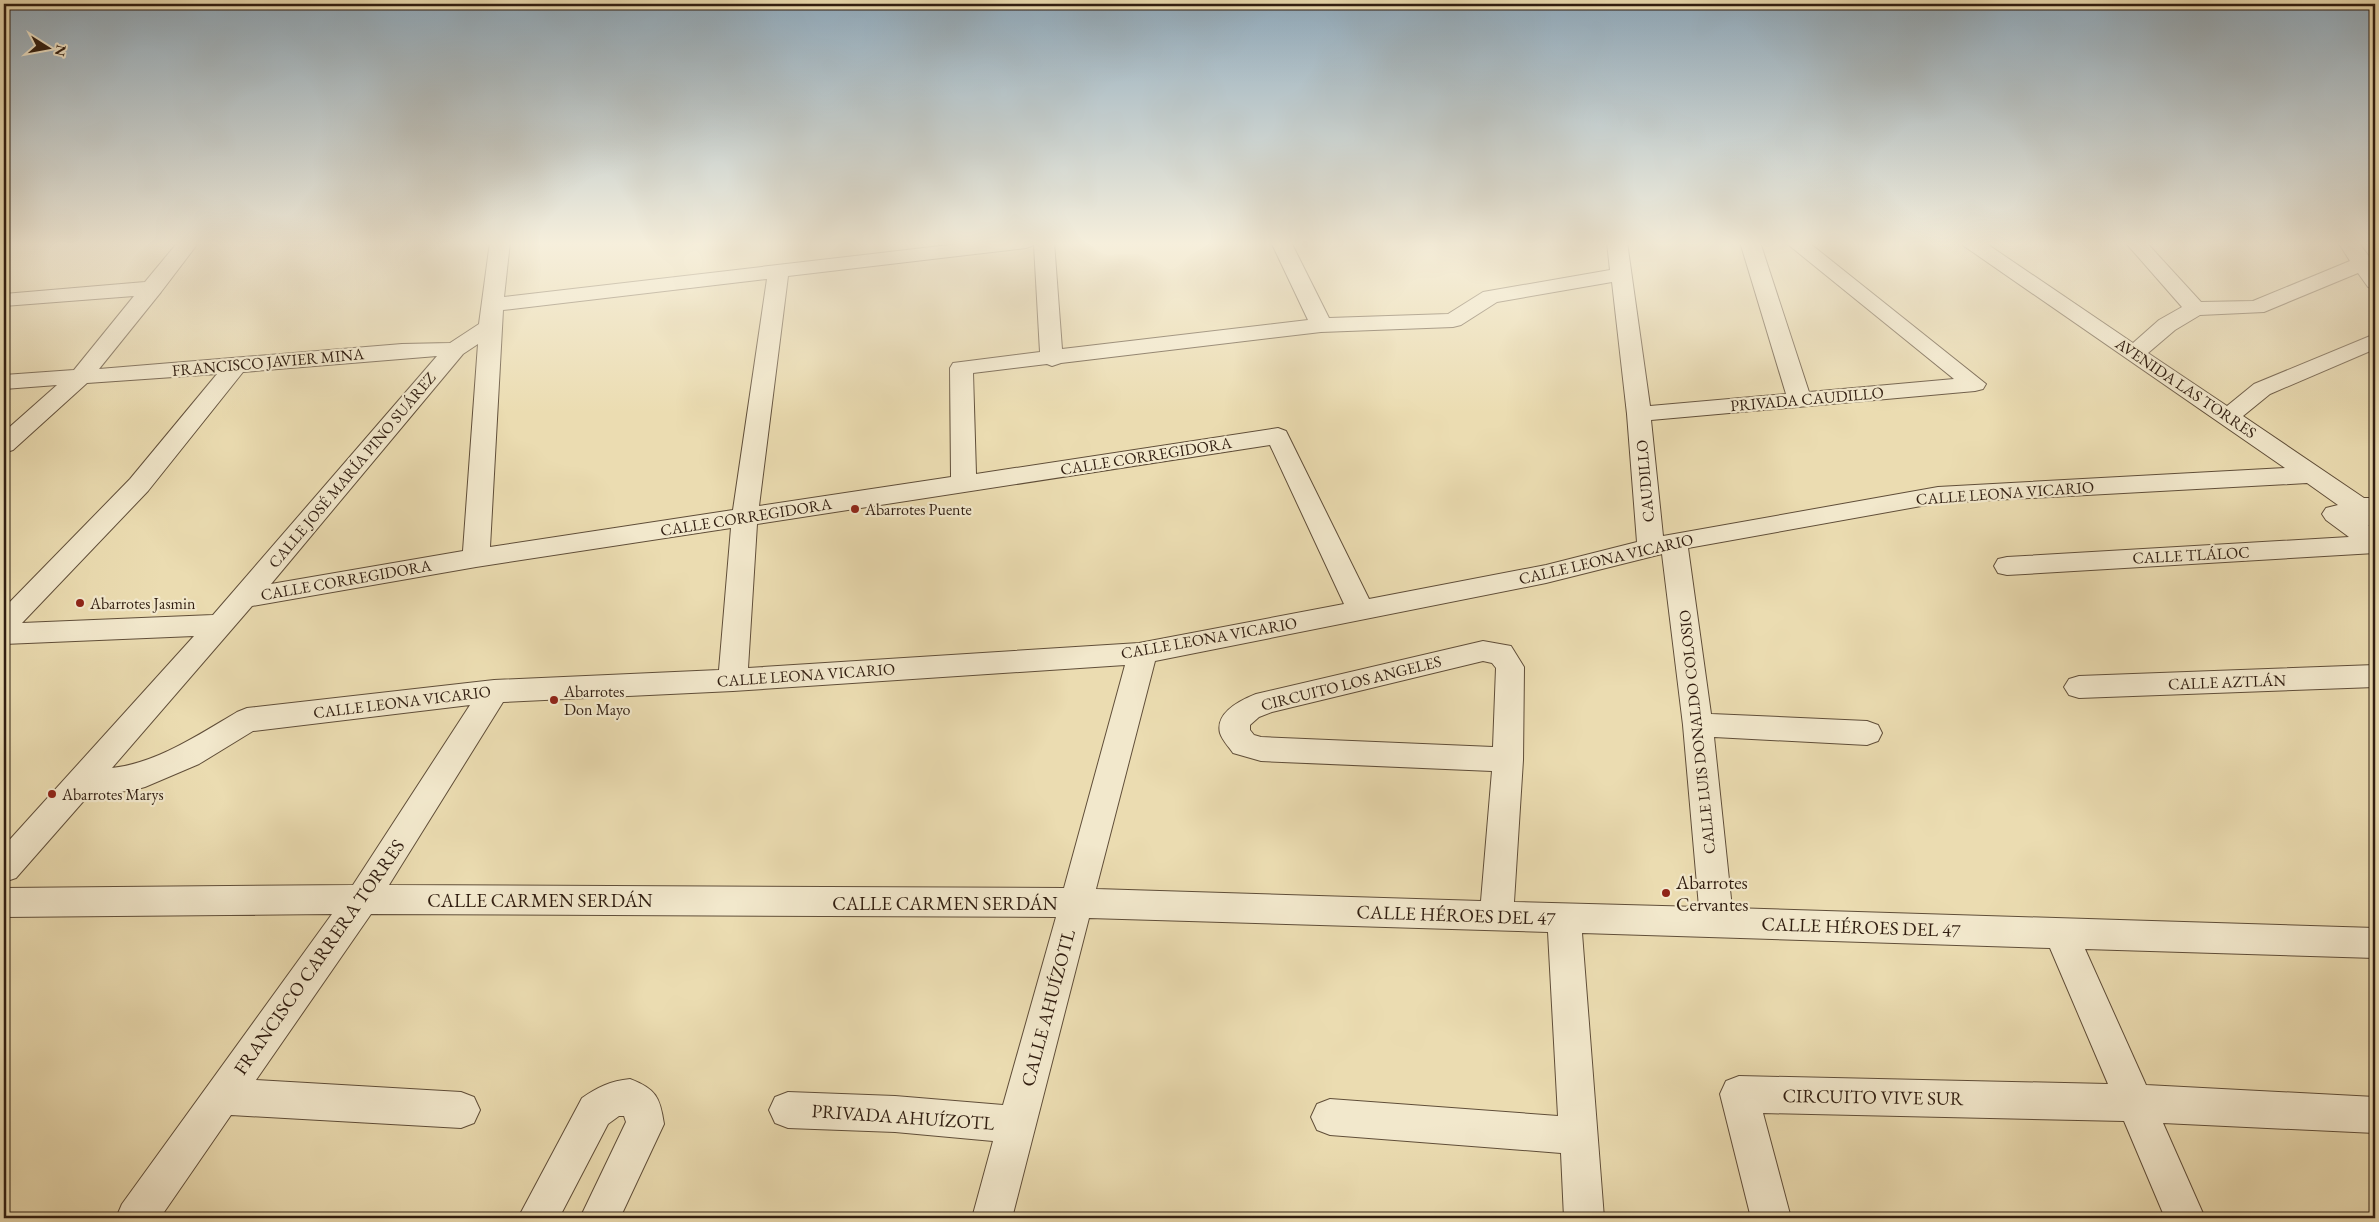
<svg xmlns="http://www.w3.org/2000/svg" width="2379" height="1222" font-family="'EB Garamond',serif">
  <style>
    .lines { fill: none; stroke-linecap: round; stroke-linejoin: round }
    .minor-casing { stroke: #604e39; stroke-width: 2 }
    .minor { fill: #f2e8cc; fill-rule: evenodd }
    .poi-dot { fill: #8f2418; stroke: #f2e8cc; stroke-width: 2 }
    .labels { text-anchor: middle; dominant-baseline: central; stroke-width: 4.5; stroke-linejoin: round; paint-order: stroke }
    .street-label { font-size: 16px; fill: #311e11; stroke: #f2e8cc }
    .poi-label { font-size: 16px; fill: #311e11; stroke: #f2e8cc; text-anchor: start }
    .near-poi-label { font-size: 19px; fill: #311e11; stroke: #f2e8cc; text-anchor: start }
    .near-street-label { font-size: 19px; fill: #311e11; stroke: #f2e8cc }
  </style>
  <rect width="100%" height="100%" fill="#ebdcb1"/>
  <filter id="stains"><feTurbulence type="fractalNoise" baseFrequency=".004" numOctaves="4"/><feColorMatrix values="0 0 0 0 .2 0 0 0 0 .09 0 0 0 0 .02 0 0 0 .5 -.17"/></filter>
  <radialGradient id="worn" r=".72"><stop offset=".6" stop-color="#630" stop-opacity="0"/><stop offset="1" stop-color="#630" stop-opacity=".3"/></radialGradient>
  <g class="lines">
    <!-- minor casing -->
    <g class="minor-casing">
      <path id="minor" d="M178,242h21l-38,50 -62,77 303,-25 48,-1 29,-19 11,-82h20l-6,55 471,-55h79l8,107 246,-29 -37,-78h20l38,76 119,-4 35,-22 127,-22 -3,-28h20l23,164 136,-12 -46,-152h20l49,150 145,-13 -169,-137h23l178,142 -3,5 -8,2 -324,29 12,116 275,-49 347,-19 -321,-222 -3,-4h23l149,101 26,-23 23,-13 -57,-65h21l55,60 52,-1 97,-40 -12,-19h20l16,21 1,26 -7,-2 -10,-14 -94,39 -64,3 -25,15 -27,23 79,53 27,-22 121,-50v15l-105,45 -27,22 121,82h11v29l-7,-2 7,4v24l-368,22 -9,-2 -4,-7 4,-7 9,-2 342,-20 -23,-17 -4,-6 4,-6 12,-3 -31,-22 -369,20 -250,45 23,166 156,7 11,4 4,8 -4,8 -11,4 -153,-8 18,171 643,20v30l-290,-9 61,136 229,12v36l-212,-10 42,95h-40l-41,-97 -361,-8 28,105h-40l-31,-124 6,-13 13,-5 369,8 -58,-136 -468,-15 22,285h-40l-3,-65 -231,-18 -13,-5 -6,-13 6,-13 13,-5 228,17 -10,-184 -459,-14 -77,300h-40l21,-77 -98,-9 -107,-4 -13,-5 -6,-13 6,-13 13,-5 107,4 108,9 53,-188 -685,-3 -115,166 205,12 13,5 6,13 -6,13 -13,5 -230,-13 -71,103h-44l6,-14 210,-290 -328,3v-29l349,-3 117,-180 -217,26 -54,33 -54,23 -11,3 -46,6 -72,82 -12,4v-36l190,-210 -190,8v-36l126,-129 87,-105 -130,9 -74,67 -9,3v-21l53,-47 -53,4v-14l70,-5 60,-74 -130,10v-12l141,-12zM1034,245l6,107 -87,11 -3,5 1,109 -192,29 29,-230 238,-28zM767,279l-34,231 -243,37 13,-237zM1612,282l15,132 10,128 -91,23 -177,34 -83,-168 -8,-3 -302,46 -3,-101 74,-9 5,2 9,-3 260,-31 132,-5 8,-2 36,-23zM478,344l-15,207 -192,33 192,-230zM437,356l-224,259 -191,8 126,-132 95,-119zM1270,445l74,159 -205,39 -391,25 9,-144zM731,528l-12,142 -225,10 -247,28 -10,4c-39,23 -80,51 -125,56l140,-162 224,-39zM1662,554l21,171 16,182 -185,-5 9,-142 1,-93 -13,-21 -28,-5 -227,53c-15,6 -41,18 -36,39 2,7 9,14 13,20l28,8 231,10 -11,130 -385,-12 59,-228 391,-78zM1483,661l9,2 4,5 -3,79 -232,-10 -7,-2 -4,-5v-5l9,-8 13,-5zM1125,665l-61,223 -675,-3 114,-183 230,-11z
        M2375,665v22l-296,11 -10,-3 -5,-8 5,-8 10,-3z
        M630,1079c26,10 30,18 34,45l-44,94h-40l46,-96 -2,-6h-5l-11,8 -49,94h-41l64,-120c16,-11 28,-17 48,-19z"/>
    </g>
    <!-- minor -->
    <use href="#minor" class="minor"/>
  </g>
  <!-- sky -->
  <linearGradient id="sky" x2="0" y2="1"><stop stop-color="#90aabc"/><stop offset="0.59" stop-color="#f6efdc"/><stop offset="1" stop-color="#f6efdc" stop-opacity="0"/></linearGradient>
  <rect width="2379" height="413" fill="url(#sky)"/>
  <!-- markers -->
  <g class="poi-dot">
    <circle cx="855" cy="509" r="5"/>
    <circle cx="80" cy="603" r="5"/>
    <circle cx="554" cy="700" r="5"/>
    <circle cx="52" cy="794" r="5"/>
    <circle cx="1666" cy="893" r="5"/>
  </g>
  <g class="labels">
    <!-- street labels -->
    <g class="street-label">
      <text transform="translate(268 362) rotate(-5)">FRANCISCO JAVIER MINA</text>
      <text transform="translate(2186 388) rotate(34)">AVENIDA LAS TORRES</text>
      <text transform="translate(1807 399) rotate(-5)">PRIVADA CAUDILLO</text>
      <text transform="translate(1146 456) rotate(-9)">CALLE CORREGIDORA</text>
      <text transform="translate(352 470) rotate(-50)">CALLE JOSÉ MARÍA PINO SUÁREZ</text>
      <text transform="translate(1645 481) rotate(-95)">CAUDILLO</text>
      <text transform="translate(2005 493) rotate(-4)">CALLE LEONA VICARIO</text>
      <text transform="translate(746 517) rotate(-9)">CALLE CORREGIDORA</text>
      <text transform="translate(2191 555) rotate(-3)">CALLE TLÁLOC</text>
      <text transform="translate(1606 559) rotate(-13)">CALLE LEONA VICARIO</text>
      <text transform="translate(346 580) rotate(-10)">CALLE CORREGIDORA</text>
      <text transform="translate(1209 638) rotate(-10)">CALLE LEONA VICARIO</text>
      <text transform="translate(806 675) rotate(-4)">CALLE LEONA VICARIO</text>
      <text transform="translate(2227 682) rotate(-2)">CALLE AZTLÁN</text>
      <text transform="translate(1351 683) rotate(-14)">CIRCUITO LOS ANGELES</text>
      <text transform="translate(402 702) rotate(-7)">CALLE LEONA VICARIO</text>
      <text transform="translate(1697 732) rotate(-96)">CALLE LUIS DONALDO COLOSIO</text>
    </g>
    <!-- poi labels -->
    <g class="poi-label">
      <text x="865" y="509">Abarrotes Puente</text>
      <text x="90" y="603">Abarrotes Jasmin</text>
      <text x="564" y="691">Abarrotes<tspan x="564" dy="18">Don Mayo</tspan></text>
      <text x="62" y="794">Abarrotes Marys</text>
    </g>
    <!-- near-poi labels -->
    <g class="near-poi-label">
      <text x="1676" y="882">Abarrotes<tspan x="1676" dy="22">Cervantes</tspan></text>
    </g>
    <!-- near-street labels -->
    <g class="near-street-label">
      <text x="540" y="900">CALLE CARMEN SERDÁN</text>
      <text x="945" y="903">CALLE CARMEN SERDÁN</text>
      <text transform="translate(1456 915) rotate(2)">CALLE HÉROES DEL 47</text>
      <text transform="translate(1861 927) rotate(2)">CALLE HÉROES DEL 47</text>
      <text transform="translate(319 957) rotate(-55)">FRANCISCO CARRERA TORRES</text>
      <text transform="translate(1048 1008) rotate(-75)">CALLE AHUÍZOTL</text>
      <text transform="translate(1873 1097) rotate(1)">CIRCUITO VIVE SUR</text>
      <text transform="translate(903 1117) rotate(4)">PRIVADA AHUÍZOTL</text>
    </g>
  </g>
  <!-- margin -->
  <rect width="2379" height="1222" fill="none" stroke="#ebdcb1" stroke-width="20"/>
  <rect x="5" y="5" width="2369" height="1212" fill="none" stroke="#311e11" stroke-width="2.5"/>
  <rect x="10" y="10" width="2359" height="1202" fill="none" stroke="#311e11"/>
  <!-- north arrow -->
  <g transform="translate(48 48) rotate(101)" stroke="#f2e8cc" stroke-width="4" paint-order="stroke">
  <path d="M0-4L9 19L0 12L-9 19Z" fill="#311e11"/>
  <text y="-8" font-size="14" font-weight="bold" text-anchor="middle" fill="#311e11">N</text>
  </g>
  <rect width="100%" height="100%" filter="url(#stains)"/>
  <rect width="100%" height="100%" fill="url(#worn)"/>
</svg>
